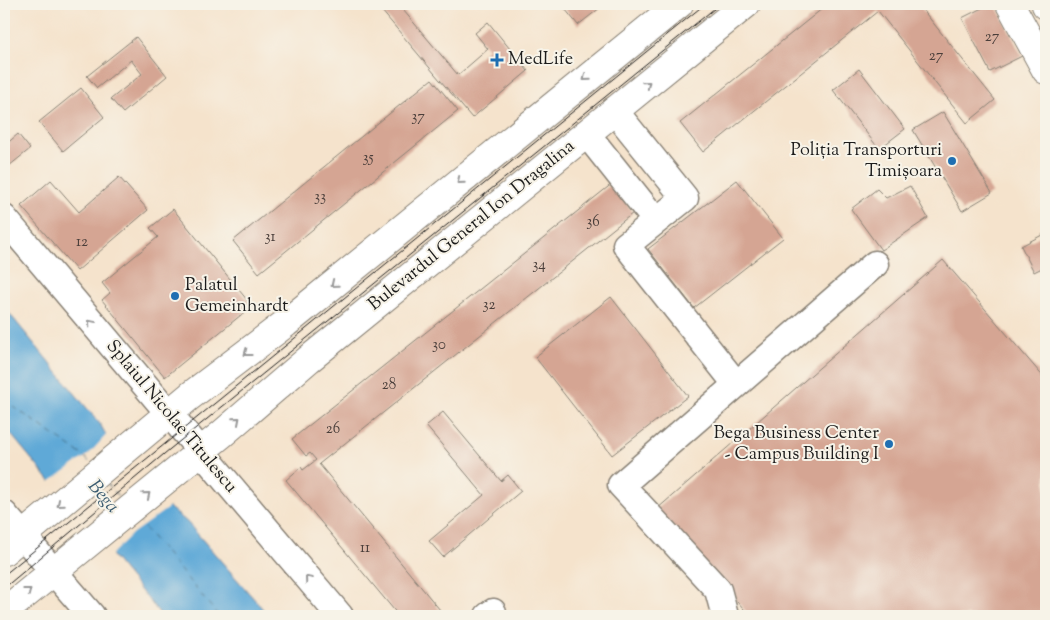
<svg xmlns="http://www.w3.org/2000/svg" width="1050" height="620" font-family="'Sorts Mill Goudy',serif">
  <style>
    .water { fill: #5fa9d7; stroke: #3e627a }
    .pier { fill: #f5e3cc }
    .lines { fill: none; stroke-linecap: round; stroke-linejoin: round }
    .ferry { stroke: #3a5b70; stroke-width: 1; stroke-dasharray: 6 5; stroke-linecap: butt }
    .building { fill: #d5a593 }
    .minor-casing { stroke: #888074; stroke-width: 29 }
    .major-casing { stroke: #888074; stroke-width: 30 }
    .minor { stroke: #fff; stroke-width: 26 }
    .major { stroke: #fff; stroke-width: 28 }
    .tram { stroke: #1c1c1c; stroke-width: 1 }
    .oneway { stroke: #999 }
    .poi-dot { fill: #1f6fb2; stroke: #f7f3e8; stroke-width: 2 }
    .labels { text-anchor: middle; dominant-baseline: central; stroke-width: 4; stroke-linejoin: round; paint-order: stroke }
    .number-label { font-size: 15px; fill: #4a3e3a }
    .poi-label { font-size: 18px; fill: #1c1c1c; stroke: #f7f3e8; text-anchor: start }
    .street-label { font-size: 18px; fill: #1c1c1c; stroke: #f7f3e8 }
    .water-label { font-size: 19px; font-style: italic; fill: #3a5b70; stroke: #f7f3e8 }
  </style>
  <rect width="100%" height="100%" fill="#f7f3e8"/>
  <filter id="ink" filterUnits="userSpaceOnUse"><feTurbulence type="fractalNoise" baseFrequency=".02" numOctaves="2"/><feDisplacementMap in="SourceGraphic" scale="10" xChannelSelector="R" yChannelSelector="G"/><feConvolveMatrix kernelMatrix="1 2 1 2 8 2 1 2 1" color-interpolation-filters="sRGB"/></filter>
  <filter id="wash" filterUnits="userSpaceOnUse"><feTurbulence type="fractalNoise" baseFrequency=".0096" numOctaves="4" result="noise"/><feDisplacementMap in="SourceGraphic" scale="20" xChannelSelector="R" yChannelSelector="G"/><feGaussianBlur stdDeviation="1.12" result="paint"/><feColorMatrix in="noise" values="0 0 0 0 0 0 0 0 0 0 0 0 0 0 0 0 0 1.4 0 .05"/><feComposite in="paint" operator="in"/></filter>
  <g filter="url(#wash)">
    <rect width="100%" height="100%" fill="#f5e3cc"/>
    <!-- water -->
    <path class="water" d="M4,307l96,117 15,27 40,45 32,26 82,94h-107l-158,-190z"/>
    <!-- pier -->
    <path class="pier" d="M108,433l9,17 40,45 14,11 -38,27 -24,24 -61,-74 41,-29z"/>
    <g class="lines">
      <!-- ferry -->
      <path class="ferry" d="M4,400l81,57 5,6
        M107,483l13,16
        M137,519l82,97"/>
    </g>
    <g id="blocks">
      <!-- building -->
      <path class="building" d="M376,4h22l60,71 30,-26 -13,-16 13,-11 40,49 -56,47z
        M561,4h44l-27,21z
        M828,4h90l77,96 -28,23 -89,-112 -175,141 -23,-29z
        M990,4h5l27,52 -32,16 -28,-54z
        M136,37l31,39 -44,37 -12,-14 31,-25 -11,-14 -34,28 -10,-12z
        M859,69l46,60 -26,20 -46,-59z
        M432,79l26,32 -199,162 -26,-32z
        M81,88l23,29 -41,34 -24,-29z
        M943,112l49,81 -30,18 -49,-81z
        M18,134l12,15 -26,21v-24z
        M119,177l29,33 -71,61 -56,-65 30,-26 28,32z
        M737,180l46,58 -89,70 -46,-59z
        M613,183l20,30 -314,251 126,152h-46l-113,-136 15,-13 2,3 13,-10 -6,-7 -4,3 -14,-17z
        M910,186l18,32 -47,32 -30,-41 26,-20 9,9z
        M173,209l79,97 -87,71 -63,-77 8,-7 -8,-10 56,-46 -8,-9z
        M1046,233v33l-12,6 -13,-26z
        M943,260l103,120v236h-296l-93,-107z
        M611,297l77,99 -76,59 -77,-98z
        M443,412l58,69 7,-6 13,16 -78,66 -14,-16 55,-46 -58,-69z"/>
    </g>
  </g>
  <g filter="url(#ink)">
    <use href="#blocks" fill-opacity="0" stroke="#888074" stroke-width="1"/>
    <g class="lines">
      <!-- minor casing -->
      <g class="minor-casing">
        <path id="minor" d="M614,110l71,88 -59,47 110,139
          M586,133l70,88
          M4,218l336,398
          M4,514l88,102
          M488,616l5,-4
          M725,616l-7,-26 -97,-105 254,-221"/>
      </g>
      <!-- major casing -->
      <g class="major-casing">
        <path id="major" d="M1010,4l36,66
          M1046,4v1
          M4,551l186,-155 96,-73 393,-319
          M4,612l218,-178 87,-75 437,-355"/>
      </g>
      <!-- minor -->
      <use href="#minor" class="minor"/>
      <!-- major -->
      <use href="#major" class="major"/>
      <!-- tram -->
      <path class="tram" d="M4,575l701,-571
        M4,588l166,-139 550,-445"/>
    </g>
    <!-- one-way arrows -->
    <defs><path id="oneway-chevron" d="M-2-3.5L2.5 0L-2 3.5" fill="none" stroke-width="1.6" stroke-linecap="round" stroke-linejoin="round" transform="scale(1.25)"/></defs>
    <g class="oneway">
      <use href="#oneway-chevron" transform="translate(586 78) rotate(141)"/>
      <use href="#oneway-chevron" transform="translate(647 84) rotate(-39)"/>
      <use href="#oneway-chevron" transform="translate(460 181) rotate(141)"/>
      <use href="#oneway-chevron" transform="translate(334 284) rotate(141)"/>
      <use href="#oneway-chevron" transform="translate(91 323) rotate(-130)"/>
      <use href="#oneway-chevron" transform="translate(247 353) rotate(143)"/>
      <use href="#oneway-chevron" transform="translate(237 420) rotate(-41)"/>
      <use href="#oneway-chevron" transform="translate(147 495) rotate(-40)"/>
      <use href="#oneway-chevron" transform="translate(60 504) rotate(140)"/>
      <use href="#oneway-chevron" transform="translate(308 579) rotate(-130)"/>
      <use href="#oneway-chevron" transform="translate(28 591) rotate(-38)"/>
    </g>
  </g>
  <!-- markers -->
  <g class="poi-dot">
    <path d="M494.5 52.5h5v5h5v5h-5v5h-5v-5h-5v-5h5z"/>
    <circle cx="952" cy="161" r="5"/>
    <circle cx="175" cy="296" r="5"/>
    <circle cx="889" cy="444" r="5"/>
  </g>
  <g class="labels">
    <!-- number labels -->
    <g class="number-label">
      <text x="992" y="37">27</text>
      <text x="936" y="56">27</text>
      <text x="418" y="117">37</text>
      <text x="368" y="158">35</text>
      <text x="320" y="197">33</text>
      <text x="593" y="222">36</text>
      <text x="270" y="237">31</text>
      <text x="82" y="242">12</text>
      <text x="539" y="265">34</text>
      <text x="489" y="305">32</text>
      <text x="439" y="345">30</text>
      <text x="389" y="385">28</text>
      <text x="333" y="429">26</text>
      <text x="365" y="548">11</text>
    </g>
    <!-- poi labels -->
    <g class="poi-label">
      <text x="508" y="60">MedLife</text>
      <text x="942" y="151" text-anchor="end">Poliția Transporturi<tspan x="942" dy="21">Timișoara</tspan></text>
      <text x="185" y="286">Palatul<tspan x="185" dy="21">Gemeinhardt</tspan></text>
      <text x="879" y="434" text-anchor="end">Bega Business Center<tspan x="879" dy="21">- Campus Building I</tspan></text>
    </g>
    <!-- street labels -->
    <g class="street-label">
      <text transform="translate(472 226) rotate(-39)">Bulevardul General Ion Dragalina</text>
      <text transform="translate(171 417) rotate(50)">Splaiul Nicolae Titulescu</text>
    </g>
    <!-- water labels -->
    <g class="water-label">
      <text transform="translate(103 497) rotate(50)">Bega</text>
    </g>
  </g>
  <!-- margin -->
  <rect width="1050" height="620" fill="none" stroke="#f7f3e8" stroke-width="20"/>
</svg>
